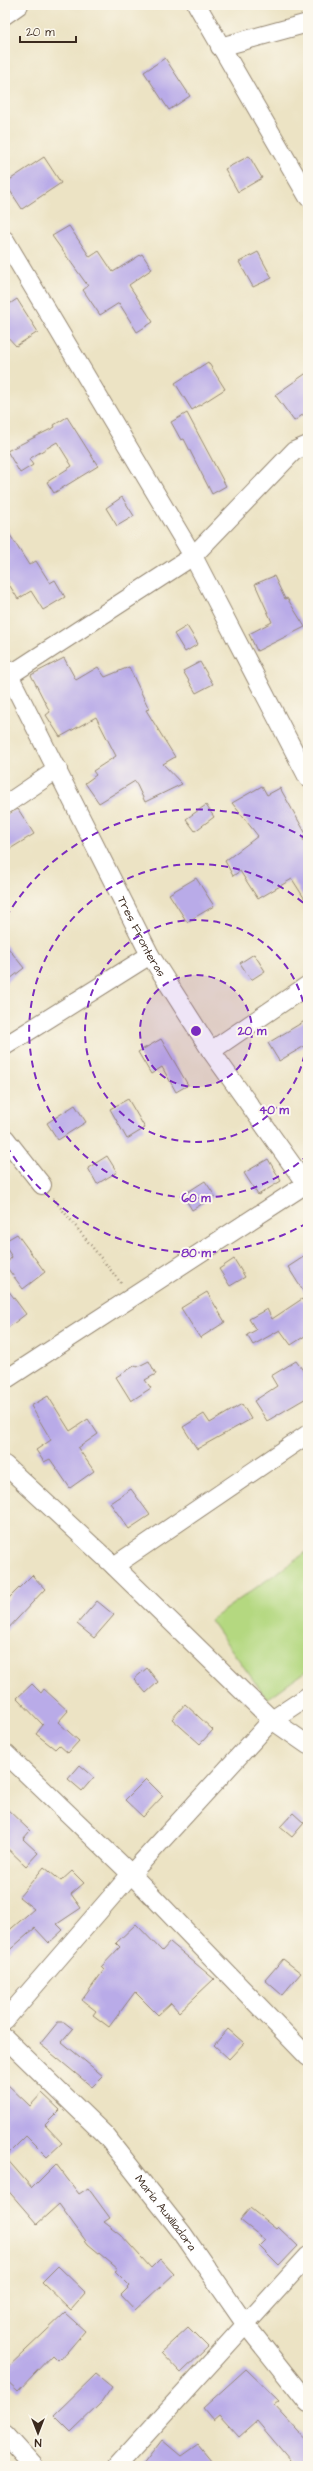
<svg xmlns="http://www.w3.org/2000/svg" width="313" height="2471" font-family="'Architects Daughter',sans-serif">
  <style>
    .green { fill: #b4d880; stroke: #78814f }
    .building { fill: #b9abe8 }
    .lines { fill: none; stroke-linecap: round; stroke-linejoin: round }
    .street-casing { stroke: #948671; stroke-width: 20 }
    .path { stroke: #948671; stroke-width: 2.5; stroke-dasharray: 1 3; stroke-linecap: butt }
    .street { stroke: #fff; stroke-width: 18 }
    .ring { fill: none; stroke: #7b2cbf; stroke-width: 2; stroke-dasharray: 7 5 }
    .labels { text-anchor: middle; dominant-baseline: central; stroke-width: 4; stroke-linejoin: round; paint-order: stroke }
    .street-label { font-size: 12px; fill: #3b2a1e; stroke: #fbf7ec }
    .centre { fill: #7b2cbf; stroke: #fbf7ec; stroke-width: 2 }
    .ring-label { font-size: 12px; text-anchor: middle; font-weight: bold; fill: #7b2cbf; stroke: #fbf7ec; stroke-width: 4; stroke-linejoin: round; paint-order: stroke }
  </style>
  <rect width="100%" height="100%" fill="#fbf7ec"/>
  <filter id="ink" filterUnits="userSpaceOnUse"><feTurbulence type="fractalNoise" baseFrequency=".025" numOctaves="2"/><feDisplacementMap in="SourceGraphic" scale="8" xChannelSelector="R" yChannelSelector="G"/><feConvolveMatrix kernelMatrix="1 2 1 2 8 2 1 2 1" color-interpolation-filters="sRGB"/></filter>
  <filter id="wash" filterUnits="userSpaceOnUse"><feTurbulence type="fractalNoise" baseFrequency=".012" numOctaves="4" result="noise"/><feDisplacementMap in="SourceGraphic" scale="16" xChannelSelector="R" yChannelSelector="G"/><feGaussianBlur stdDeviation="0.9" result="paint"/><feColorMatrix in="noise" values="0 0 0 0 0 0 0 0 0 0 0 0 0 0 0 0 0 1.4 0 .05"/><feComposite in="paint" operator="in"/></filter>
  <g filter="url(#wash)">
    <rect width="100%" height="100%" fill="#ece3c4"/>
    <!-- green -->
    <path class="green" d="M308,1551v119l-41,29 -57,-79z"/>
    <g id="blocks">
      <!-- building -->
      <path class="building" d="M165,58l25,38 -21,14 -25,-38z
        M249,156l13,22 -24,14 -13,-23z
        M44,157l17,26 -39,26 -17,-26z
        M69,226l21,31 9,-6 14,21 29,-18 10,15 -23,16 24,37 -16,10 -18,-29 -19,12 -17,-25 5,-4 -36,-50z
        M258,252l14,26 -19,9 -14,-25z
        M17,299l21,33 -22,14 -11,-12v-27z
        M208,362l17,27 -33,21 -17,-27z
        M308,372v39l-14,10 -19,-26z
        M187,413l39,73 -14,8 -28,-55 -3,1 -10,-18z
        M67,417l31,49 -44,27 -7,-11 25,-16 -15,-24 -28,17 4,6 -13,8 -13,-22 48,-24 -1,-2z
        M122,497l12,19 -17,10 -11,-18z
        M5,527l24,38 7,-4 14,22 5,-3 10,17 -22,13 -12,-19 -13,8 -13,-21z
        M274,576l11,23 2,-1 18,29 -48,24 -8,-17 23,-12 -17,-38z
        M187,626l11,18 -13,8 -11,-18z
        M64,658l12,22 22,-13 7,10 24,-10 20,42 -3,1 29,47 -12,7 19,20 -37,18 -10,-21 -36,22 -14,-20 11,-8 -3,-4 23,-15 -20,-39 -36,20 -14,-22 4,-3 -19,-37z
        M200,662l13,22 -17,9 -13,-22z
        M262,786l5,9 13,-7 26,46 -4,3 6,11v56l-16,-25 -34,20 -18,-28 -7,5 -8,-15 33,-25 -26,-33z
        M206,805l8,12 -19,14 -9,-12z
        M18,809l16,25 -29,18v-37z
        M196,878l18,28 -27,16 -18,-28z
        M5,944l19,24 -19,15z
        M254,954l11,17 -14,9 -11,-17z
        M308,1019v25l-29,17 -11,-18z
        M161,1039l27,46 -12,7 -14,-25 -11,7 -13,-22z
        M128,1099l17,29 -18,11 -17,-30z
        M75,1105l11,17 -28,18 -11,-17z
        M107,1156l10,16 -20,12 -9,-16z
        M268,1159l13,22 -23,14 -14,-22z
        M205,1181l10,15 -23,14 -9,-15z
        M17,1234l28,38 -22,17 -18,-24 7,-8 -7,-11v-5z
        M308,1254v45l-20,-32z
        M234,1259l11,18 -15,9 -11,-17z
        M5,1286l21,28 -21,16z
        M207,1292l18,30 -25,16 -19,-30z
        M302,1299l6,9v26l-17,11 -11,-15 -27,15 -6,-10 9,-5 -7,-11 18,-10 5,10z
        M149,1361l7,13 -11,6 6,8 -20,13 -15,-24 20,-12 1,2z
        M296,1361l12,16v20l-41,24 -13,-20 23,-15 -6,-10z
        M48,1396l22,35 18,-12 10,15 -20,14 16,23 -24,17 -20,-29 -6,3 -8,-12 15,-10 -20,-34z
        M242,1404l9,15 -54,30 -14,-22 21,-13 6,9z
        M131,1489l19,26 -21,14 -19,-26z
        M32,1575l13,14 -40,43v-30z
        M97,1601l17,14 -20,23 -17,-14z
        M147,1668l11,14 -12,11 -12,-14z
        M32,1684l9,9 3,-4 24,22 -10,11 21,19 -11,12 -9,-8 -4,4 -19,-15 7,-9 -26,-27z
        M185,1704l28,26 -13,14 -28,-25z
        M80,1765l14,12 -12,14 -14,-12z
        M146,1779l17,17 -20,21 -18,-17z
        M5,1807l25,24 -7,8 15,14 -12,13 -21,-20z
        M293,1813l11,10 -12,14 -12,-10z
        M44,1867l17,14 11,-10 12,12 -13,11 10,14 -24,16 6,6 -14,13 -14,-15 -30,26v-20l29,-25 -15,-12z
        M136,1924l26,27 8,-9 44,37 -35,33 -8,-9 -13,12 -23,-23 -26,35 -16,-12 3,-4 -14,-11 22,-30 -3,-3 19,-20 -4,-4z
        M283,1959l18,14 -19,22 -17,-15z
        M58,2022h6l9,7 -11,13 41,34 -11,11 -52,-43z
        M228,2029l16,14 -15,16 -15,-14z
        M5,2082l25,24 12,-13 18,17 -15,15 17,18 -15,14 -21,-21 -21,21 27,31 24,-24 23,30 9,-6 22,30 -6,4 17,13 30,33 9,-9 14,15 -39,36 -14,-15 9,-9 -15,-15 3,-2 -30,-25 -29,-40 -22,20 -32,-37z
        M250,2208l26,21 2,-2 20,19 -19,20 -20,-20 6,-6 -25,-20z
        M58,2266l28,27 -15,17 -29,-28z
        M65,2313l20,18 -24,28 -1,-2 -3,3 -5,-5 -34,36 -13,-12v-9z
        M188,2327l20,20 -27,26 -20,-21z
        M246,2369l33,32 -5,4 34,37v24h-13l-38,-45 -18,16 -20,-22 -6,5 -10,-12z
        M96,2374l16,13 -11,16 -30,29 -17,-17z
        M162,2440l19,16 17,-12 18,22h-74z"/>
    </g>
  </g>
  <g filter="url(#ink)">
    <use href="#blocks" fill-opacity="0" stroke="#948671" stroke-width="1"/>
    <g class="lines">
      <!-- street casing -->
      <g class="street-casing">
        <g id="street">
          <path d="M197,5l111,192"/>
          <path d="M5,15l14,-10"/>
          <path d="M220,47l88,-24"/>
          <path d="M5,240l188,316 115,222"/>
          <path id="s1" d="M5,667l145,288 61,96 97,136"/>
          <path d="M10,675l183,-119 101,-105 14,-6"/>
          <path d="M5,805l53,-36"/>
          <path d="M5,1046l145,-91"/>
          <path d="M211,1051l97,-66"/>
          <path d="M5,1138l37,47"/>
          <path d="M5,1380l301,-196"/>
          <path d="M5,1465l109,101 158,154 36,25"/>
          <path d="M114,1566l194,-132"/>
          <path d="M5,1753l126,121 177,183"/>
          <path d="M5,2020l126,-146 141,-154 36,-24"/>
          <path id="s2" d="M5,2038l101,98 77,98 63,91 62,78"/>
          <path d="M5,2434l29,32"/>
          <path d="M117,2466l191,-210"/>
        </g>
      </g>
      <!-- path -->
      <path class="path" d="M53,1198l68,85"/>
      <!-- street -->
      <use href="#street" class="street"/>
    </g>
  </g>
  <!-- distance rings -->
  <circle cx="196" cy="1031" r="56" fill="#7b2cbf" fill-opacity=".12"/>
  <g class="ring">
    <circle cx="196" cy="1031" r="56"/>
    <circle cx="196" cy="1031" r="111"/>
    <path d="M308 1155A167 167 0 1 1 308 907"/>
    <path d="M307 1223A222 222 0 0 1 6 1145M6 917A222 222 0 0 1 307 839"/>
  </g>
  <g class="labels">
    <!-- street labels -->
    <g class="street-label">
      <text stroke="none"><textPath href="#s1" startOffset="302">Tres Fronteras</textPath></text>
      <text stroke="none"><textPath href="#s2" startOffset="238">María Auxiliadora</textPath></text>
    </g>
  </g>
  <circle cx="196" cy="1031" r="6" class="centre"/>
  <g class="ring-label">
    <text x="252" y="1035">20 m</text>
    <text x="274" y="1114">40 m</text>
    <text x="196" y="1202">60 m</text>
    <text x="196" y="1257">80 m</text>
  </g>
  <!-- margin -->
  <rect width="313" height="2471" fill="none" stroke="#fbf7ec" stroke-width="20"/>
  <!-- north arrow -->
  <g transform="translate(38 2433) rotate(180)" stroke="#fbf7ec" stroke-width="3" paint-order="stroke">
  <path d="M0-3L7 15L0 10L-7 15Z" fill="#3b2a1e"/>
  <text y="-6" font-size="11" font-weight="bold" text-anchor="middle" fill="#3b2a1e">N</text>
  </g>
  <!-- scale -->
  <path d="M20 36v6h56v-6" fill="none" stroke="#3b2a1e" stroke-width="2"/>
  <text x="26" y="36" font-size="12" fill="#3b2a1e" stroke="#fbf7ec" stroke-width="3" paint-order="stroke">20 m</text>
</svg>
